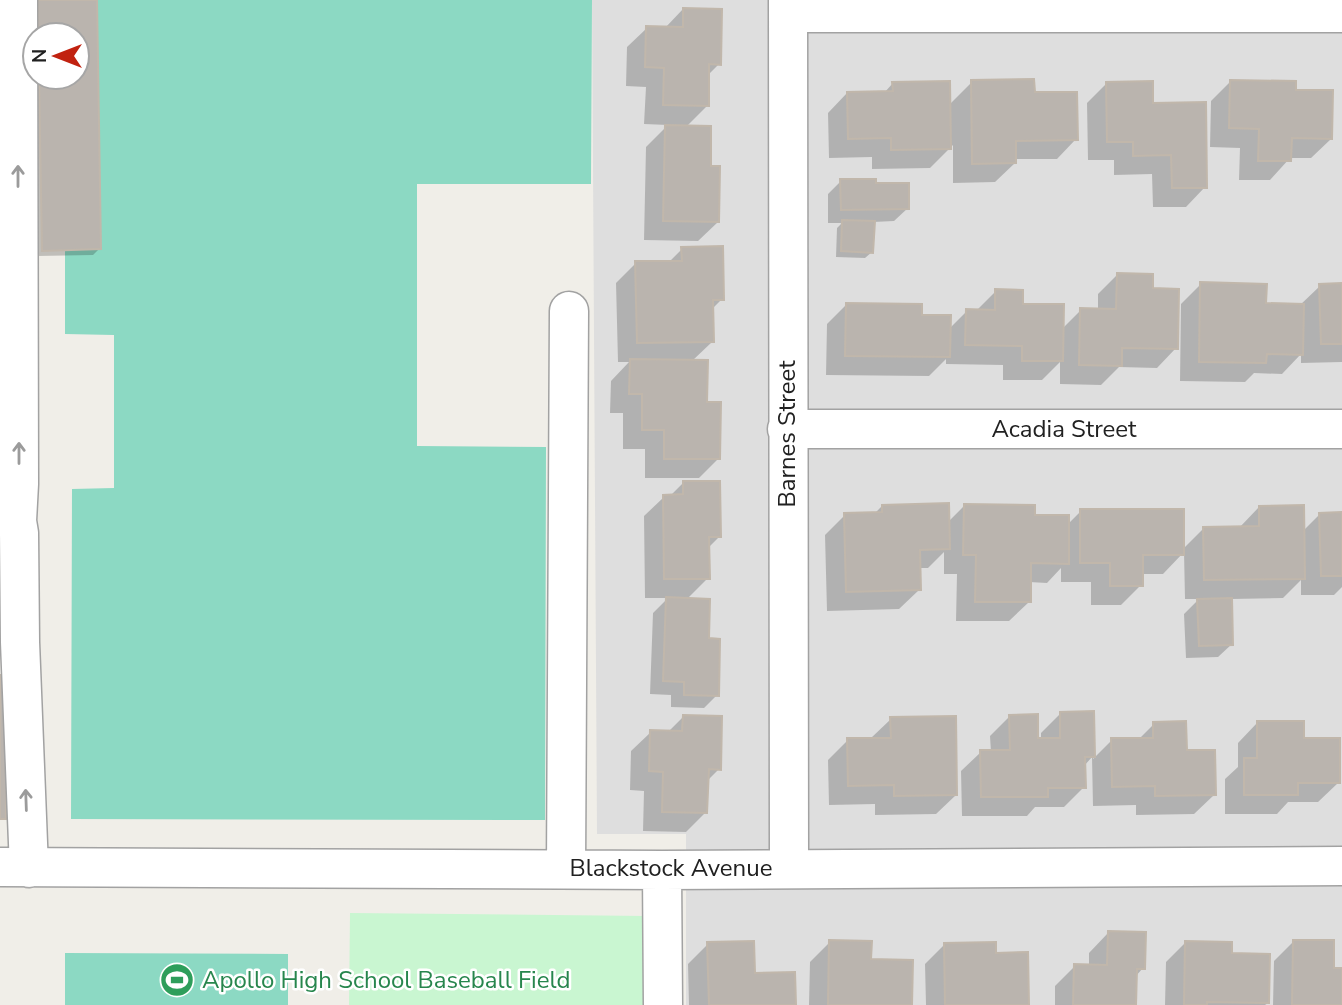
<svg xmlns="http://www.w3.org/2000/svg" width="1342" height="1005" font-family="'Nunito Sans',sans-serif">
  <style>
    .residential { fill: #dedede }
    .park { fill: #c9f6d1 }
    .pitch { fill: #8cd9c3 }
    .shadow { fill: #0003; fill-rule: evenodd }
    .building { fill: #bab4ae; stroke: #c1b7ab; stroke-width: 2 }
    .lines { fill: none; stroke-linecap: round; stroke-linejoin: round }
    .minor-casing { stroke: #a2a2a2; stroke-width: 41 }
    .minor { stroke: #fff; stroke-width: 38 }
    .oneway { stroke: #9b9b9b }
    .labels { text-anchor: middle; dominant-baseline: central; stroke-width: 5; stroke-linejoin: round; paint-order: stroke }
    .street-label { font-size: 24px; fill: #212121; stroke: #fff }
    .leisure-label { font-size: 24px; fill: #27864d; stroke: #fff; text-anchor: start }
  </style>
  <rect width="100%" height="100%" fill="#f0eee8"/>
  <!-- residential -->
  <path class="residential" d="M592,0h750v1005h-656v-171h-89z"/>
  <!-- park -->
  <path class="park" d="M350,913l297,3 -1,89h-297z"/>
  <!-- pitch -->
  <path class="pitch" d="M65,0h527l-1,184h-174v262l129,1 -1,373 -474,-1 1,-330 42,-1v-153l-49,-1v-257h12v-42z
    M65,953l223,1v51h-223z"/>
  <!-- shadow -->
  <path class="shadow" d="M32,0h63l4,249 -6,6 -56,1zM35,35h42v42h-42z
    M683,9l36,55 -12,12v30l-22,22 24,40 9,54 -20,19 -54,-1 2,-93 22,-22 -24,-1 2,-37 -20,-1 1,-39 20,-19h18z
    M972,82l61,12 43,45 -19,20h-42v4l-20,19 -42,1v-38l-23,23 -58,1v-12l-43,1 -1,-45 19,-20h37l9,-10 56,22z
    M1230,82l65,10 36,47 -20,19h-21l-20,22h-31l1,-32 -30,-1 1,-46z
    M1106,84l46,21 53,82 -19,20h-33l-1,-33 -38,1v-15h-26l-1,-57z
    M841,181l34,4 33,23 -14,13 -21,1 -1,30 -7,6 -29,-1 1,-29 5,-5h-14v-29z
    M682,249l40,50 -11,11 1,32 -20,19 14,42 13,55 -20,20h-54v-29h-22v-36h-13l1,-32 18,-19h-11l-2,-79 20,-20h32z
    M1118,274l33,16 25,58 -19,20 -38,-1 -18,18 -41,-1v-22l-18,18h-39v-15l-57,-1v-5l-17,17 -103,-1 1,-51 20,-20 74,12 28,13 18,-18h9l20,-20 66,38 19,-19h17v-16z
    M1201,284l63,21 35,1 21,-20 22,-1v77l-41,1v-9l-19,20 -28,-1 -9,9 -65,-1 1,-77z
    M683,483l37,53 -13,13 1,29 -22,22 31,95 -13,13 -33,-1v-12l-21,-1 3,-81 15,-15h-23l-1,-82 20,-19 6,-1z
    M882,506l65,17 17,-17 103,19 14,-14 101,39 22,-22h35l20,-21 43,25 18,-18h22v73l-8,8h-33v-15l-18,18 -52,1 1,45 -14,13 -32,1 -2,-44 15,-15h-14l-1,-47 -21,22h-22v11l-20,20h-30v-23h-30v-14l-14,15 -18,-1v20l-20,19h-53l1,-47h-13v-22l-16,16h-10l1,22 -20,19 -72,2 -2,-76 20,-20 29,-1z
    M1061,713h32v46l19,-19h26l16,-16 31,28 29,43 -20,19 -58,1v-10l-43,1 -1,-49 -8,9v21l-20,20h-29l-8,9h-65l-1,-45 20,-19h10l-1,-16 20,-20 27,24h4v-7z
    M683,717l36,52 -12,12 -1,31 -20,20 -43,-1 1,-40 -14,-1 1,-39 20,-19h17z
    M891,719l65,76 -20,19 -61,1v-11l-46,1 -1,-45 20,-20 23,-2z
    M1257,723l45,17 36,43 -20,19h-30l-11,12h-52v-35l13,-12v-24z
    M1108,933l35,35 -8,9 -1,28h-79v-19l20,-20h14v-13z
    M830,942l40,19 41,44h-102l1,-43z
    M1293,942l40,27 9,1v35h-69l1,-44z
    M1185,943l45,12 38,48 -3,2h-100l1,-43z
    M708,944l45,31 41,30h-105l-1,-41z
    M945,944l49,10 33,51h-101l-1,-41z"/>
  <!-- building -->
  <path class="building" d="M38,0h59l4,249 -59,2 -3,-174h38v-42h-39z
    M683,8l39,1 -1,56 -12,-1v42l-46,-1 1,-37 -19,-1 1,-41 37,1z
    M1034,79l1,13h42l1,48 -62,1v22l-44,1 -1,-84z
    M1230,80l66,1v9h37l-1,49 -40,-1 -1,23h-33l1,-32 -30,-1z
    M950,81l1,68 -60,1v-12l-43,1 -1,-47 46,-1 -1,-9z
    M1153,81v22l53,-1 1,86h-35l-1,-33 -38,1v-14h-26l-1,-60z
    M665,125l46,1v40h9l-1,56 -56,-1z
    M840,179h36v4h33v26l-68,1z
    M842,220l33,1 -2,32 -32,-2z
    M723,246l1,54h-11l1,42 -77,1 -2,-82h47l-1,-14z
    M1117,273l36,1v14l26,1 -1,60 -56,-1v18l-43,-1 1,-57 36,1z
    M1200,282l67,2 -1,19 38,1 -1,51 -36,-1 -1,9 -67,-1z
    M1342,283v61h-21l-2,-60z
    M995,289l28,1v14h41l-1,57h-41v-15l-57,-1 1,-36 29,1z
    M846,303l76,1v11h29l-1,42 -105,-1z
    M630,359l78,1 -1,42h14l-1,57h-56v-29h-22v-36h-13z
    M683,481h37l1,56h-12l1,42h-46l-1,-84 20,-1z
    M949,503l1,46 -30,1 1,40 -75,2 -2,-79 38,-1v-7z
    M964,504l71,1v10h34v49l-38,-1v39h-56l1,-47h-13z
    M1304,505l1,74 -101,1 -1,-53 56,-1v-20z
    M1080,509h104v46h-41v31h-33v-23h-30z
    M1342,512v64h-21l-2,-63z
    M666,597l44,2 -1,39 11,1 -1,57 -35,-1v-13l-21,-1z
    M1232,598l1,47 -34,1 -2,-47z
    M0,675h8l-2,144h-6z
    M1094,711l1,46h-10l1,31h-38v9h-67l-1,-47h30l-1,-35 29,-1v24h22v-26z
    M683,715l39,1 -1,54 -12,-1 -2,44 -45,-1 1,-40 -14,-1 1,-41 32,1z
    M956,716l1,79 -63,1v-11l-46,1 -1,-48h44l-1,-21z
    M1186,721l1,29h28l1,45 -61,1v-10l-43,1 -1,-49h42v-16z
    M1257,721h47v17h36v45h-42v12h-54v-37h13z
    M1108,931l38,1 -1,37h-8l-1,36h-63l1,-41 33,1z
    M829,940l43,1 -1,18 42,1 -1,45h-84z
    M1293,940h41v28h8v37h-50z
    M754,941l1,32 40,-1 1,33h-87l-2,-63z
    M1185,941l47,1v11l38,1 -1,49 -62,-1v3h-23z
    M996,942v11l32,-1 1,53h-84l-1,-62z"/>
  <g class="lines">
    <!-- minor casing -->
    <g class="minor-casing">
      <path id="minor" d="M788,0l1,868
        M788,13h554
        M787,429h555
        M0,513h8l9,8 2,12 1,109 9,226
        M17,521l2,-37 -1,-484
        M0,867l662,3 680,-4
        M566,869l3,-558
        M662,870l1,135"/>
    </g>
    <!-- minor -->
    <use href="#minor" class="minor"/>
  </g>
  <!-- one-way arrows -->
  <defs><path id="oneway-shaft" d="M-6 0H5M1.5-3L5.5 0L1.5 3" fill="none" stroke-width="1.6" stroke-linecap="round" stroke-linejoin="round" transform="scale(1.75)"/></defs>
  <g class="oneway">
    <use href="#oneway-shaft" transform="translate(18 176) rotate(-90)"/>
    <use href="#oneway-shaft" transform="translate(19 453) rotate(-90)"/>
    <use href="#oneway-shaft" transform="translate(26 800) rotate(-92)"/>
  </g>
  <!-- icons -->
  <defs>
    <g id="stadium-disc" transform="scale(1.75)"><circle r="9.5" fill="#2e9e5b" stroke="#fff"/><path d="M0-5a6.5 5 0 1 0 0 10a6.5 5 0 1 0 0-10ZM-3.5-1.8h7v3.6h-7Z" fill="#fff"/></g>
  </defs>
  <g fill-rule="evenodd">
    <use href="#stadium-disc" x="177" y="980"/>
  </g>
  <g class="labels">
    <!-- street labels -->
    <g class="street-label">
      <text x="1064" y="429">Acadia Street</text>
      <text transform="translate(787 434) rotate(-90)">Barnes Street</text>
      <text x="671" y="868">Blackstock Avenue</text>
    </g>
    <!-- leisure labels -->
    <g class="leisure-label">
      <text x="202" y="980">Apollo High School Baseball Field</text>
    </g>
  </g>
  <!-- north arrow -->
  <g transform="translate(56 56) rotate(270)"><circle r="33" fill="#ffffff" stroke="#a6a6a6" stroke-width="2"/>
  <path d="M0-5L12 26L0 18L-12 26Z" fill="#c12210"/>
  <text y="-10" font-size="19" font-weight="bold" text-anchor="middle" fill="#212121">N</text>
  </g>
</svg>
